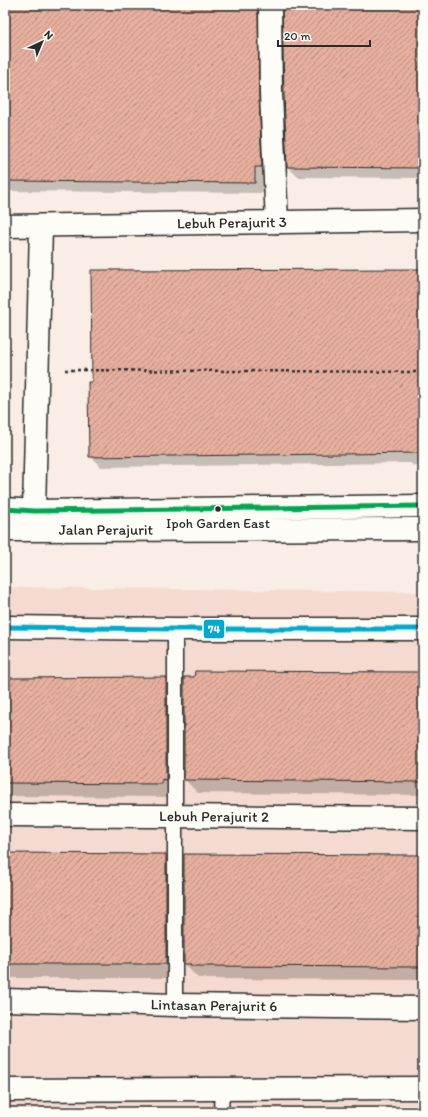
<svg xmlns="http://www.w3.org/2000/svg" width="428" height="1117" font-family="Itim,sans-serif">
  <style>
    .built { fill: #f4dad0 }
    .shadow { fill: #0003 }
    .building { fill: url(#building-hatch); stroke: #2b2b2b }
    .lines { fill: none; stroke-linecap: round; stroke-linejoin: round }
    .lane-casing { stroke: #2b2b2b; stroke-width: 17 }
    .street-casing { stroke: #2b2b2b; stroke-width: 25 }
    .secondary-casing { stroke: #2b2b2b; stroke-width: 25 }
    .path { stroke: #2b2b2b; stroke-width: 2.5; stroke-dasharray: 3 3; stroke-linecap: butt }
    .lane { stroke: #fdfcf7; stroke-width: 14 }
    .street { stroke: #fdfcf7; stroke-width: 22 }
    .secondary { stroke: #fdfcf7; stroke-width: 22 }
    .bus-1-casing { stroke: #fdfcf7; stroke-width: 8 }
    .bus-2-casing { stroke: #fdfcf7; stroke-width: 8 }
    .bus-1 { stroke: #00a651; stroke-width: 5 }
    .bus-2 { stroke: #00a9ce; stroke-width: 5 }
    .bus-dot { fill: #2b2b2b; stroke: #fdfcf7; stroke-width: 1.5 }
    .labels { text-anchor: middle; dominant-baseline: central; stroke-width: 3; stroke-linejoin: round; paint-order: stroke }
    .bus-label { font-size: 14px; fill: #2b2b2b; stroke: #fdfcf7 }
    .street-label { font-size: 15px; fill: #2b2b2b; stroke: #fdfcf7 }
    .line-badge { stroke: #fdfcf7; stroke-width: 1.5 }
    .badge-label { font-size: 11px; text-anchor: middle; font-weight: bold; fill: #fff }
  </style>
  <defs>
    <pattern id="building-hatch" width="6" height="6" patternUnits="userSpaceOnUse"><rect width="6" height="6" fill="#e7af9e"/><path d="M-1 1l2-2M0 6l6-6M5 7l2-2" fill="none" stroke="#bb8f81"/></pattern>
  </defs>
  <rect width="100%" height="100%" fill="#f9ede5"/>
  <filter id="ink" filterUnits="userSpaceOnUse"><feTurbulence type="fractalNoise" baseFrequency=".025" numOctaves="2"/><feDisplacementMap in="SourceGraphic" scale="8" xChannelSelector="R" yChannelSelector="G"/><feConvolveMatrix kernelMatrix="1 2 1 2 8 2 1 2 1" color-interpolation-filters="sRGB"/></filter>
  <g filter="url(#ink)">
    <!-- built -->
    <path class="built" d="M5,587l418,5v520h-418z"/>
    <!-- shadow -->
    <path class="shadow" d="M5,5h251l1,5 2,-5h9l-3,188 -260,-2z
      M284,5h139v173l-125,-1 -10,-10z
      M423,270v196h-9l-4,-3 -309,4 -11,-11z
      M423,673v122l-225,-2 -14,-14z
      M5,678h161l14,14 -5,105 -170,-1z
      M5,854l161,1 14,13v110h-175z
      M423,856v124l-217,-1 -2,-1h-6l-14,-14z"/>
    <!-- building -->
    <path class="building" d="M5,5h253l1,90 3,72h-7v16l-250,-2z
      M282,5h141v163l-136,-1 -3,-73z
      M423,269v184l-334,4 -1,-75h4l-1,-112z
      M195,671l228,1v110l-239,-2v-103h10z
      M166,677v103l-4,-1v5l-157,-1v-105z
      M5,853l161,1v110h-161z
      M184,854l239,1v112l-232,-1v-2h-7z"/>
    <g class="lines">
      <!-- lane casing -->
      <g class="lane-casing">
        <path id="lane" d="M175,1005v-376
          M221,1112l1,-22"/>
      </g>
      <!-- street casing -->
      <g class="street-casing">
        <g id="street">
          <path d="M270,5l1,89 6,128"/>
          <path id="s1" d="M5,226l418,-6"/>
          <path d="M34,511l7,-284"/>
          <path d="M5,627l170,2h248"/>
          <path id="s2" d="M5,815l418,3"/>
          <path id="s3" d="M5,1000l170,5 248,3"/>
          <path d="M5,1090l418,-2"/>
        </g>
      </g>
      <!-- secondary casing -->
      <g class="secondary-casing">
        <g id="secondary">
          <path d="M5,509l29,2 389,-5"/>
          <path id="s4" d="M5,530l418,-1"/>
        </g>
      </g>
      <!-- path -->
      <path class="path" d="M65,370l358,2"/>
      <!-- lane -->
      <use href="#lane" class="lane"/>
      <!-- street -->
      <use href="#street" class="street"/>
      <!-- secondary -->
      <use href="#secondary" class="secondary"/>
      <!-- bus-1 casing -->
      <g class="bus-1-casing">
        <path id="bus-1" d="M5,509l29,2 389,-5"/>
      </g>
      <!-- bus-2 casing -->
      <g class="bus-2-casing">
        <path id="bus-2" d="M5,627l170,2h248"/>
      </g>
      <!-- bus-1 -->
      <use href="#bus-1" class="bus-1"/>
      <!-- bus-2 -->
      <use href="#bus-2" class="bus-2"/>
    </g>
  </g>
  <!-- markers -->
  <circle class="bus-dot" cx="218" cy="509" r="3.5"/>
  <g class="labels">
    <!-- bus labels -->
    <g class="bus-label">
      <text x="218" y="523">Ipoh Garden East</text>
    </g>
    <!-- street labels -->
    <g class="street-label">
      <text stroke="none"><textPath href="#s1" startOffset="227">Lebuh Perajurit 3</textPath></text>
      <text stroke="none"><textPath href="#s4" startOffset="101">Jalan Perajurit</textPath></text>
      <text stroke="none"><textPath href="#s2" startOffset="209">Lebuh Perajurit 2</textPath></text>
      <text stroke="none"><textPath href="#s3" startOffset="209">Lintasan Perajurit 6</textPath></text>
    </g>
  </g>
  <rect class="line-badge" x="203" y="619" width="22" height="20" rx="4" fill="#00a9ce"/>
  <g class="badge-label">
    <text x="214" y="633">74</text>
  </g>
  <!-- margin -->
  <rect width="428" height="1117" fill="none" stroke="#fdfcf7" stroke-width="20"/>
  <rect x="10" y="10" width="408" height="1097" fill="none" stroke="#2b2b2b" stroke-width="1.5" filter="url(#ink)"/>
  <!-- north arrow -->
  <g transform="translate(42 42) rotate(44)" stroke="#fdfcf7" stroke-width="3" paint-order="stroke">
  <path d="M0-3L7 15L0 10L-7 15Z" fill="#2b2b2b"/>
  <text y="-6" font-size="11" font-weight="bold" text-anchor="middle" fill="#2b2b2b">N</text>
  </g>
  <!-- scale -->
  <path d="M278 40v6h92v-6" fill="none" stroke="#2b2b2b" stroke-width="2"/>
  <text x="284" y="40" font-size="12" fill="#2b2b2b" stroke="#fdfcf7" stroke-width="3" paint-order="stroke">20 m</text>
</svg>
